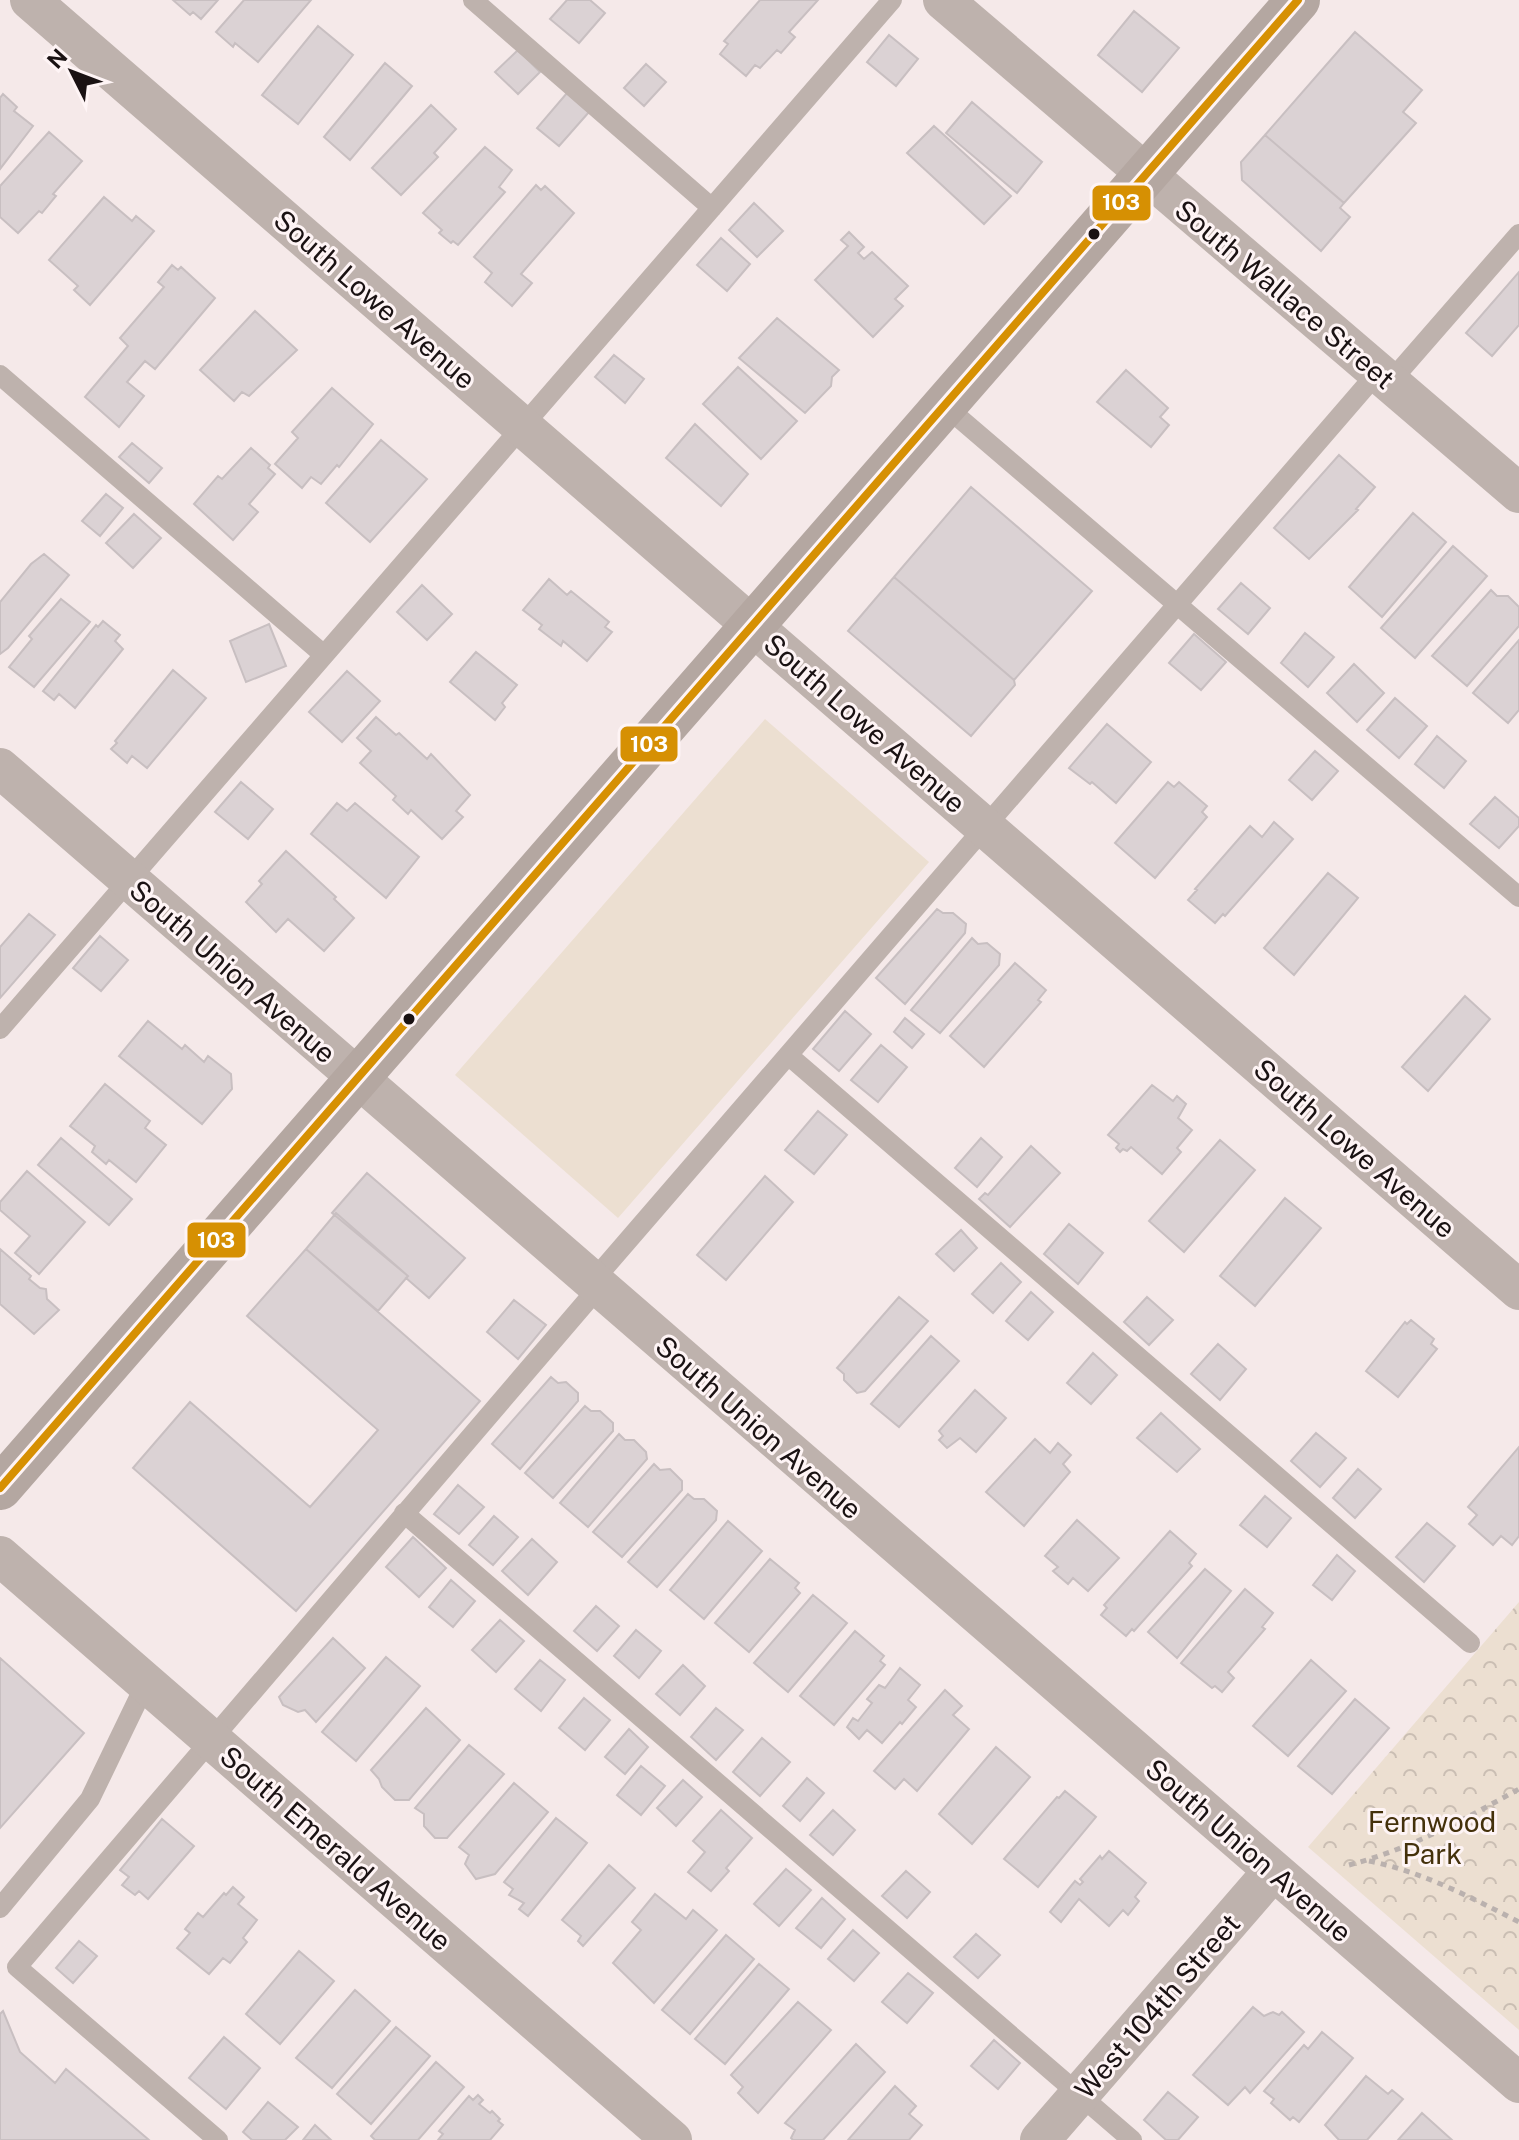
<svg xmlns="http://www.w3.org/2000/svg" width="1519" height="2140" font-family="'Public Sans',sans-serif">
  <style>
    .green { fill: #ecdfd1 }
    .forest { fill: url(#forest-crowns) }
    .building { fill: #dbd2d4; stroke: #c8bfc1; stroke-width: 2 }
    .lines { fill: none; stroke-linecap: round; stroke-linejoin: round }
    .path { stroke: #bab1ae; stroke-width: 5; stroke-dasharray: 6 6; stroke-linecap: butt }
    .service { stroke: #beb2ad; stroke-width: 20 }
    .minor { stroke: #beb2ad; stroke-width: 40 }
    .secondary { stroke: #b4a7a1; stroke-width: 44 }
    .bus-1-casing { stroke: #fef4f5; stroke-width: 14 }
    .bus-1 { stroke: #d69003; stroke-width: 8 }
    .bus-dot { fill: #1a1213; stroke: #fef4f5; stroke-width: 3 }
    .labels { text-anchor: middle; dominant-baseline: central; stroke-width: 6; stroke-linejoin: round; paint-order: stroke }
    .street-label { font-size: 28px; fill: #1a1213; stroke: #fef4f5 }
    .park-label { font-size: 28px; fill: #44310b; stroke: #fef4f5 }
    .line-badge { stroke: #fef4f5; stroke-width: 3 }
    .badge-label { font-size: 22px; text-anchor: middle; font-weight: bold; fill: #fff }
  </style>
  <defs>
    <pattern id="forest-crowns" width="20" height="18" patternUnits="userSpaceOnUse" patternTransform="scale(2)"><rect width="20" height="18" fill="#ecdfd1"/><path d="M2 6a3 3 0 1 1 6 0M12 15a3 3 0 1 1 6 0" fill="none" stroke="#cabeb3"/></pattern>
  </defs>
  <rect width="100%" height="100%" fill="#f5e9e9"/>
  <!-- green -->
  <path class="green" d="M765,719l164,143 -311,356 -163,-143z"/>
  <!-- forest -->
  <path class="forest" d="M1519,1602v428l-211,-183z"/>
  <!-- building -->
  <path class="building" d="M173,0h45l-17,19 -8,-7 -3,3z
    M244,0h67l-53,62 -23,-19 -2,4 -17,-15z
    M567,0h23l15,13 -26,30 -29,-24z
    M760,0h58l-29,32 6,5 -14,16 -4,-3 -17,18 -5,-3 -9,11 -26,-22 8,-10 -4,-3z
    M1134,11l45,37 -37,44 -44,-37z
    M318,26l35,29 -55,69 -36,-29z
    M1355,32l67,58 -19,22 13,11 -72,80 -79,-68z
    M889,35l29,24 -22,27 -29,-24z
    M518,50l22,22 -22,22 -23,-22z
    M385,63l27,23 -62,74 -26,-23z
    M646,64l20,18 -22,24 -20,-18z
    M567,93l22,19 -30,34 -22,-18z
    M3,94l14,13 -3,4 19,15 -33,43v-71z
    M972,102l70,60 -25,31 -71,-60z
    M431,105l25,24 -22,24 4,4 -37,38 -29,-27z
    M934,126l77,70 -27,28 -77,-71z
    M49,132l33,29 -29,33 3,2 -14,17 -3,-2 -21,22 -18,-16v-31z
    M1265,135l79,68 -4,5 10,9 -29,34 -79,-71 -1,-18z
    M485,147l27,23 -13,17 6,5 -47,53 -5,-4 -2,2 -12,-10 3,-3 -19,-17z
    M536,185l5,5 4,-4 29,27 -53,61 11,9 -20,23 -27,-24 7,-9 -18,-16z
    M104,197l28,24 4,-5 18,15 -64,74 -16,-15 4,-4 -29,-26z
    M754,203l29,28 -26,26 -28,-27z
    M849,232l15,15 -6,6 6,6 8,-7 36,34 -13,13 8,7 -30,31 -58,-57 33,-34 -7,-6z
    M721,238l29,26 -23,27 -30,-26z
    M172,265l6,5 3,-3 34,31 -60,71 -10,-8 -18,21 17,14 -25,31 -34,-30 43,-51 -8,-8 44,-51 -6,-5z
    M1519,272v53l-27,31 -26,-23z
    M255,311l42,39 -48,46 -7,-4 -8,9 -34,-31z
    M777,318l62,52 -7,7 -1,9 -26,27 -66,-55z
    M614,355l30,24 -19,24 -30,-26z
    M738,367l59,54 -36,38 -58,-55z
    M1126,370l42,38 -8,9 9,8 -18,22 -54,-45z
    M332,388l41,36 -34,43 -2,-2 -16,19 -10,-7 -9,11 -27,-24 23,-26 -6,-6z
    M695,424l53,50 -27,32 -55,-48z
    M381,440l46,39 -57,63 -44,-39z
    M132,443l30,25 -13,15 -30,-26z
    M251,448l19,17 -2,3 7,6 -26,30 9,8 -25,28 -39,-36 24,-28 4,3z
    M1339,455l36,32 -19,22 2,1 -49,49 -35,-31z
    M971,487l121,104 -78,89 -120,-103z
    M106,494l17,14 -23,28 -18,-15z
    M1413,513l33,29 -64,75 -33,-30z
    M134,514l27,24 -28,30 -27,-25z
    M1453,546l34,30 -72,82 -34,-30z
    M44,554l25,21 -61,73 -8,6v-52l31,-38z
    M894,577l120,103 1,5 -44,51 -123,-105z
    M549,579l18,16 4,-4 38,31 -4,5 7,5 -25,29 -24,-20 -2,5 -22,-17 3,-4 -19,-15z
    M1241,583l29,25 -22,26 -30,-25z
    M422,585l30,29 -25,26 -30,-28z
    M1491,590l6,6h11l11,11v19l-52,60 -35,-30z
    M61,599l29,23 -56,65 -25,-20 23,-28 -3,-3z
    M103,621l17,14 -5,6 8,8 -48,59 -16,-14 -5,6 -11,-9 53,-66 2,2z
    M269,624l17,42 -40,16 -16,-41z
    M1305,633l29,24 -26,30 -27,-24z
    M1194,634l32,28 -25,28 -32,-27z
    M1519,640v70l-11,13 -35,-30z
    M476,652l41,33 -15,18 3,4 -10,13 -45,-38z
    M1354,664l30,29 -27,29 -30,-29z
    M173,670l33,28 -59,70 -15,-12 -5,7 -16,-14 6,-6 -2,-2z
    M347,671l33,30 -38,41 -33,-30z
    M1395,698l32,28 -28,32 -32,-28z
    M376,717l20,18 3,-2 28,26 4,-5 39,41 -14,16 7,6 -21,22 -31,-29 -3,4 -15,-14 3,-4 -36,-33 11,-12 -14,-13z
    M1107,724l44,38 -35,41 -24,-21 -2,2 -21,-16z
    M1437,736l29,25 -22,27 -29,-24z
    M1315,751l23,20 -26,29 -23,-20z
    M241,782l32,27 -25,30 -33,-27z
    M1168,782l6,5 5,-5 28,24 -5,6 5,5 -52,61 -40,-35z
    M1495,797l24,21v8l-20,22 -29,-24z
    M337,803l10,8 8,-8 64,54 -33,41 -75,-64z
    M1274,822l19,17 -68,77 -2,-2 -8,9 -27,-23 9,-10 -2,-1 55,-63 12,11z
    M286,851l50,46 -2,2 20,19 -30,33 -36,-32 -12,13 -30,-30 16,-18 -3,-3z
    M1328,873l30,25 -64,77 -30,-27z
    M937,909l6,4h10l13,11 -1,9 -60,71 -29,-26z
    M29,914l26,21 -55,63v-51z
    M100,936l28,24 -27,31 -28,-23z
    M972,938l6,6 9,-1 13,11 -1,11 -59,68 -29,-23z
    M1015,963l31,27 -8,10 3,2 -57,65 -34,-31z
    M1465,996l25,23 -62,72 -26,-24z
    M845,1011l26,23 -32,37 -26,-22z
    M905,1018l19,16 -12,14 -18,-16z
    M148,1021l34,28 3,-4 19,17 4,-6 23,18 1,15 -30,35 -83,-68z
    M881,1045l26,22 -29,35 -27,-22z
    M105,1084l45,37 -5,7 21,17 -30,37 -27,-22 -3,4 -14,-12 3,-6 -25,-20z
    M1152,1085l21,16 4,-5 9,8 -8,14 14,12 -15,18 4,4 -19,22 -31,-27 -4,4 -4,-2 -3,3 -4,-4 3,-4 -11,-9z
    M818,1111l29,24 -33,39 -29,-24z
    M61,1138l71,61 -23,26 -71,-60z
    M981,1138l21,19 -25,30 -22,-19z
    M1220,1140l35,30 -71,82 -35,-31z
    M1031,1146l29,27 -50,54 -31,-28 6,-6 3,2z
    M27,1171l58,51 -46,52 -24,-21 15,-17 -30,-26v-8z
    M367,1173l98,85 -36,40 -23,-20 2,-2 -76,-63z
    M765,1176l28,26 -67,78 -29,-25z
    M1285,1198l36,30 -66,78 -35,-30z
    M336,1213l72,63 -30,35 -72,-62z
    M1069,1224l34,29 -25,31 -34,-30z
    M961,1230l16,18 -23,23 -18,-17z
    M0,1249l31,27 -2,3 11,9 6,1 1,10 12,11 -25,24 -34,-30z
    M306,1249l174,152 -184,210 -163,-143 57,-66 120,105 68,-77 -131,-114z
    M1001,1263l20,19 -28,31 -21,-19z
    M1031,1292l22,20 -25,28 -22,-19z
    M899,1297l29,24 -63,70 -8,2 -13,-13v-6l-7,-6z
    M1147,1297l26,23 -24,25 -25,-23z
    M514,1300l32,25 -28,34 -31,-27z
    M1411,1320l23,19 -3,5 6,5 -39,48 -32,-26 39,-49 2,2z
    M931,1336l28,25 -60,66 -28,-23z
    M1218,1344l28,25 -26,31 -29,-26z
    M1093,1353l24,22 -26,29 -24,-21z
    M551,1377l7,6 8,-1 12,11v8l-58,68 -28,-25z
    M975,1390l31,28 -30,34 -16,-14 -13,10 -8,-8 4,-4 -4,-5z
    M585,1406l6,5h9l13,12v8l-60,67 -28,-25z
    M1161,1413l39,36 -23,23 -40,-34z
    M1316,1433l30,25 -26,29 -29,-26z
    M619,1434l6,6h9l12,12 1,7 -59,68 -28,-24z
    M1035,1439l15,14 8,-10 13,12 -8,9 7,8 -46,54 -38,-34z
    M1519,1447v89l-7,9 -11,-9 -8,9 -24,-21 8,-9 -9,-8z
    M654,1464l6,6 10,-1 12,12v9l-60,67 -29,-25z
    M1358,1469l23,20 -26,29 -22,-20z
    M458,1485l26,22 -25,27 -25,-20z
    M688,1494l6,5h10l13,12 -1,9 -59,67 -29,-25z
    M1265,1496l26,22 -24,29 -27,-22z
    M494,1516l24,21 -25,28 -24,-20z
    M1077,1520l42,38 -31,33 -15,-13 -5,6 -15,-13 5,-4 -13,-11z
    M728,1521l34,30 -58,68 -34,-29z
    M1427,1523l28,23 -31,36 -28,-25z
    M1170,1531l26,23 -7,9 3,3 -58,65 -2,-2 -6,7 -25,-21 6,-7 -3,-3z
    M413,1537l33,31 -27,29 -33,-30z
    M532,1539l25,23 -29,33 -26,-24z
    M1337,1555l18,16 -23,29 -19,-15z
    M770,1559l29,24 -4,5 5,5 -51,59 -34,-29z
    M1205,1569l26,22 -54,67 -29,-26z
    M451,1580l24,21 -22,26 -24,-20z
    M1245,1589l28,24 -11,14 3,2 -37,43 6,6 -12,14 -7,-6 -3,2 -31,-25z
    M813,1595l34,28 -59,69 -34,-29z
    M596,1606l23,20 -22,25 -23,-20z
    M500,1620l24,21 -28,31 -24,-22z
    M636,1630l25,21 -22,27 -25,-22z
    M855,1631l29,25 -4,5 5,4 -51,60 -34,-29z
    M333,1638l32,30 -49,54 -11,-12 -7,2 -15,-7 -4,-8z
    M386,1657l34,29 -64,75 -34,-29z
    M0,1658l84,75 -84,95z
    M540,1660l25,20 -24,31 -26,-22z
    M1311,1660l35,31 -58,65 -35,-30z
    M683,1665l22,21 -25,29 -24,-21z
    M900,1668l20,17 -12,15 8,7 -14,17 -2,-2 -18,21 -15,-13 -8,9 -12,-12 6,-9 5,3 14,-18 -5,-4 12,-14 6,3z
    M945,1690l17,16 -9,9 16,14 -52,62 -13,-12 -9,10 -21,-18z
    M584,1698l26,22 -25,30 -26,-22z
    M1355,1699l34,29 -57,66 -34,-28z
    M426,1708l34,32 -51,60h-14l-13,-13 -3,-8 -8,-9z
    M716,1708l27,22 -27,30 -25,-23z
    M629,1729l19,18 -23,27 -20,-17z
    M762,1738l28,24 -30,34 -27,-24z
    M469,1745l35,29 -57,64h-12l-11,-12v-12l-9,-6z
    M996,1747l34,30 -58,67 -33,-30z
    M641,1766l24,20 -24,29 -24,-20z
    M807,1778l17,15 -24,28 -17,-15z
    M683,1780l19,17 -26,29 -19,-18z
    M514,1783l34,29 -53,62 -19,5 -11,-15 4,-9 -10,-8z
    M1065,1791l31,26 -58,70 -34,-28 53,-62 2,1z
    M721,1810l31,28 -26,30 3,3 -18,20 -23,-19 17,-20 -12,-11z
    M833,1810l22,20 -22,25 -23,-20z
    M556,1818l31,25 -59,73 -9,-7 5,-6 -15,-8 4,-6 -9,-7z
    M162,1819l32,27 -46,53 -9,-8 -4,4 -13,-10 7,-8 -9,-7z
    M1109,1851l37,32 -11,14 4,4 -11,14 -5,-5 -14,16 -30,-27 -18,23 -11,-10 25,-31 5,4 3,-3 -3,-3 20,-23 2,3z
    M609,1865l26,23 -52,58 -5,-5 3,-5 -19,-16z
    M786,1869l25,21 -32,36 -25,-22z
    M906,1871l24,21 -23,26 -25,-22z
    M233,1887l11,10 -6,7 19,16 -14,18 4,4 -17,21 -7,-5 -14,16 -32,-26 13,-15 -5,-4 13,-16 5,4 21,-24 2,2z
    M655,1894l31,25 7,-9 24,20 -63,73 -41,-40 28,-33 -9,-8z
    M822,1898l23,21 -24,29 -25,-20z
    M853,1930l26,23 -25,28 -26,-22z
    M976,1934l24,21 -22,23 -24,-21z
    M726,1935l28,24 -64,75 -28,-24z
    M79,1941l18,15 -24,27 -17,-15z
    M299,1951l35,30 -54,63 -34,-30z
    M759,1964l30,25 -64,75 -30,-25z
    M908,1973l25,20 -26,30 -25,-21z
    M355,1990l35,31 -58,67 -36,-30z
    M798,2002l33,28 -73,83 -20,-20 5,-6 -12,-12z
    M1253,2007l11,9 9,-4 6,3 3,-3 22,20 -54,61 -5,-6 -17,18 -35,-30z
    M3,2011l17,41 35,31 11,-14 83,71h-149v-126z
    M396,2027l34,29 -59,68 -34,-30z
    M1322,2032l31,26 -54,64 -6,-5 -3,3 -19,-17 3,-4 -10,-8 40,-46 4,4z
    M224,2037l36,31 -34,41 -37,-31z
    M994,2040l26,23 -22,26 -27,-23z
    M856,2044l29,28 -62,68h-30l-2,-2 4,-8 -10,-7z
    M436,2062l28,25 -46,53h-43l-4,-4z
    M1366,2076l22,18 4,-4 11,9 -36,41h-28l-14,-15z
    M895,2086l21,20 -7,8 13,11 -13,15h-61z
    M1168,2092l30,25 -20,23h-12l-22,-20z
    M478,2095l5,5 -4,4 11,9 2,-2 8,8 -2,2 5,4 -13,15h-52l5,-6 -4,-3 30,-35 4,4z
    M268,2102l30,25 -13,13h-33l-9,-8z
    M1422,2113l30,27h-54z
    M315,2125l16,15h-28z"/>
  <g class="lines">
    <!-- path -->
    <path class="path" d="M1369,1861c54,11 101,36 150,61
      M1349,1865c61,-16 116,-46 170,-76"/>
    <!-- service -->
    <path class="service" d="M473,0l239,208
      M0,375l324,280
      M1390,382l129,-148
      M944,405l575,492
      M0,1029l892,-1029
      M788,1055l682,588
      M592,1282l786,-910
      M404,1513l728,627
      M0,1908l90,-109 56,-116
      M218,2140l-201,-173 581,-679"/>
    <!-- minor -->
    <path class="minor" d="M30,0l1489,1290
      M943,0l576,493
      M0,768l1519,1315
      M0,1556l672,584
      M1040,2140l233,-269"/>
    <!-- secondary -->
    <path class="secondary" d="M0,1488l1298,-1488"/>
    <!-- bus-1 casing -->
    <g class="bus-1-casing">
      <path id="bus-1" d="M0,1488l1298,-1488"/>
    </g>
    <!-- bus-1 -->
    <use href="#bus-1" class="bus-1"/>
  </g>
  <!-- markers -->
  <g class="bus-dot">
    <circle cx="1094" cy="234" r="7"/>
    <circle cx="409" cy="1019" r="7"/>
  </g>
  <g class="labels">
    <!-- street labels -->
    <g class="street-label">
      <text transform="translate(1285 294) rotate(40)">South Wallace Street</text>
      <text transform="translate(375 299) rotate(41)">South Lowe Avenue</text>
      <text transform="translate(865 723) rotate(41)">South Lowe Avenue</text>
      <text transform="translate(233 971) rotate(41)">South Union Avenue</text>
      <text transform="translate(1355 1148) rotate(41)">South Lowe Avenue</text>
      <text transform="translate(759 1427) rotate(41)">South Union Avenue</text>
      <text transform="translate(336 1848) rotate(41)">South Emerald Avenue</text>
      <text transform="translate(1249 1850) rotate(41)">South Union Avenue</text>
      <text transform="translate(1157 2006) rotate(-49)">West 104th Street</text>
    </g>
    <!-- park labels -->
    <g class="park-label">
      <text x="1432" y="1821">Fernwood<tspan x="1432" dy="32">Park</tspan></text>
    </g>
  </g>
  <g class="line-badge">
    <rect x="1091" y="184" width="61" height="38" rx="8" fill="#d69003"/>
    <rect x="619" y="725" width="60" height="38" rx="8" fill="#d69003"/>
    <rect x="186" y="1221" width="61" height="38" rx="8" fill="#d69003"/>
  </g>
  <g class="badge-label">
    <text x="1121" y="210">103</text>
    <text x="649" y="752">103</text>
    <text x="216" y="1248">103</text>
  </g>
  <!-- north arrow -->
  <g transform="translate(72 72) rotate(312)" stroke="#fef4f5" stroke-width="6" paint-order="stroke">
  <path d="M0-6L14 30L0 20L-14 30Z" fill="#1a1213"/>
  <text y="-12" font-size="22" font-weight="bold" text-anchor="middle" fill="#1a1213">N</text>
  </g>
</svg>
